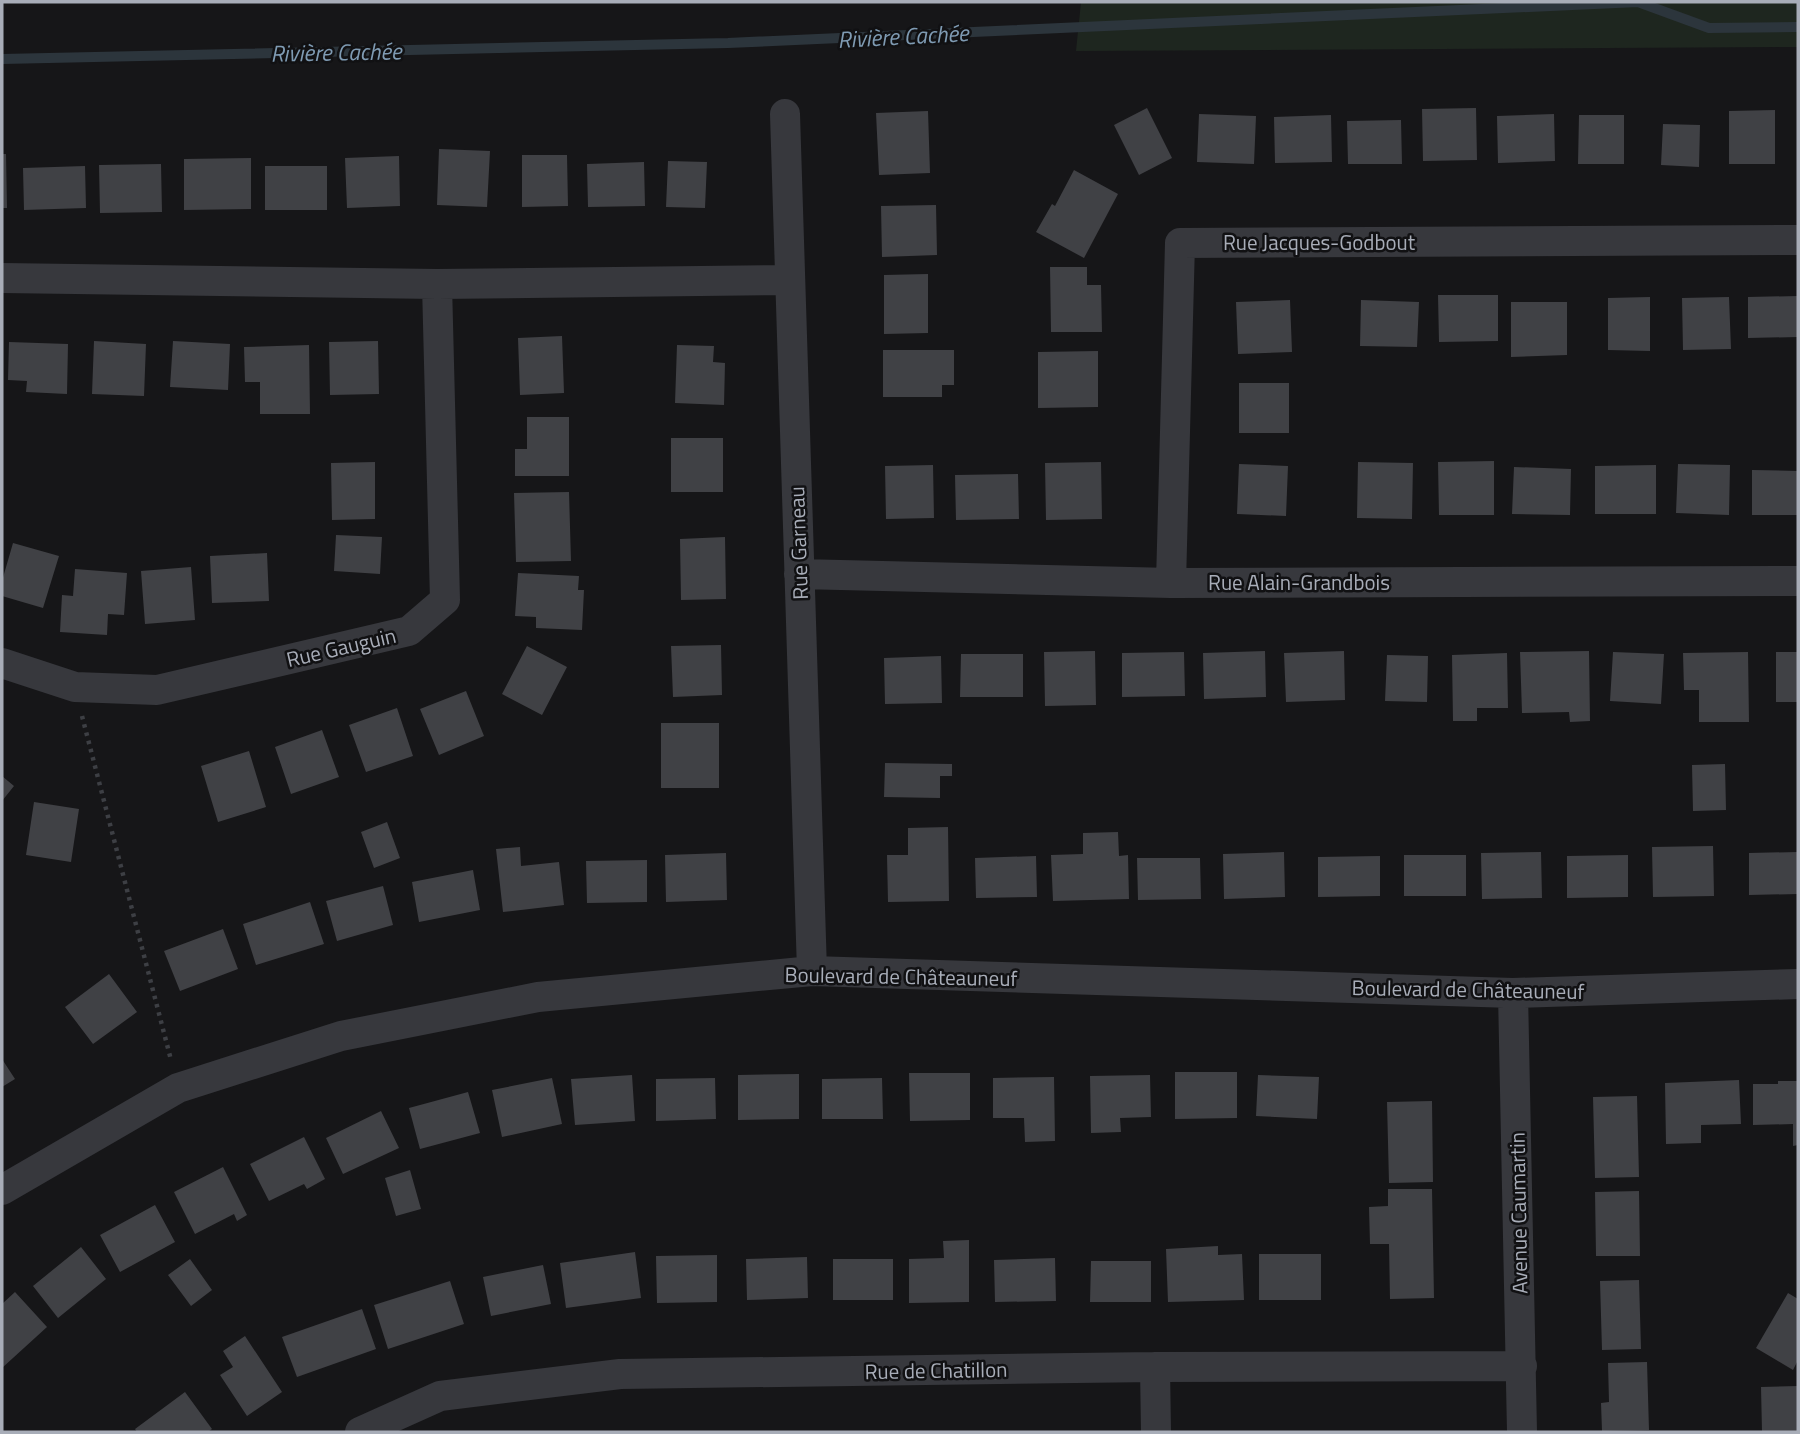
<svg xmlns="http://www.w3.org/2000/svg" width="1800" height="1434" font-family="'Titillium Web',sans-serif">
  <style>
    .green { fill: #1e261f }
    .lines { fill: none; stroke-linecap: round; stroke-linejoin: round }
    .stream { stroke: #2c353c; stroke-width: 10 }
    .building { fill: #404145 }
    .path { stroke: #3d3f44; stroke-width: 4.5; stroke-dasharray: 3.5 5; stroke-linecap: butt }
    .street { stroke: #37383d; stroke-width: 30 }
    .labels { text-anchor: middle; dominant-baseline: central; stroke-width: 5; stroke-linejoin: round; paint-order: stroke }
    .street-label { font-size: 21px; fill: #a8adb8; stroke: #111113 }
    .water-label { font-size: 23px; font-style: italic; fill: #7f9bb3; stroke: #111113 }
  </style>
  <rect width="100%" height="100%" fill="#161618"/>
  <!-- green -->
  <path class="green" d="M1081,2h717v45l-722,4z"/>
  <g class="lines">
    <!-- stream -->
    <path class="stream" d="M2,59l726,-16 910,-41 71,26 89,-1"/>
  </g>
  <!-- building -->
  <path class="building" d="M1147,108l25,50 -33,17 -25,-50z
    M1476,108l1,52 -54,1 -1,-52z
    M1775,110v54h-46v-53z
    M928,111l2,62 -51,2 -3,-62z
    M1199,114l57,2 -2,48 -57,-2z
    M1554,114l1,47 -57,2 -1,-47z
    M1331,115l1,47 -57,1 -1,-46z
    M1579,115h45v49h-46z
    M1401,120l1,44h-54l-1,-43z
    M1663,124l37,1 -1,42 -38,-2z
    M439,149l51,2 -3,56 -50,-2z
    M2,154h4l1,54h-5z
    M522,155h45l1,51 -46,1z
    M399,156l1,50 -53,2 -2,-50z
    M251,158v51l-67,1v-51z
    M668,161l39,1 -2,46 -39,-1z
    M644,162l1,44 -57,1 -1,-43z
    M161,164l1,48 -62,1 -1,-48z
    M85,166l1,42 -62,2 -1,-42z
    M265,166h62v44h-62z
    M1074,170l44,24 -34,64 -48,-26 16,-28 3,2z
    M936,205l1,50 -55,2 -1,-51z
    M1050,267h37v18h14l1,47h-51z
    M928,274v59l-44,1v-59z
    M1438,295h60v46l-59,1z
    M1798,296v41l-50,1v-41z
    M1650,297v54l-42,-1v-52z
    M1729,297l2,52 -48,1 -1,-52z
    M1290,300l2,52 -54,2 -2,-52z
    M1361,300l58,2 -2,45 -57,-1z
    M1511,302h56v53l-56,2z
    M562,336l2,57 -44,2 -2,-57z
    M94,341l52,3 -2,52 -52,-2z
    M173,341l57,3 -2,46 -58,-3z
    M378,341l1,53 -49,1 -1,-53z
    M9,342l59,2 -1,50 -41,-2 1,-11 -19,-1z
    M309,345l1,69h-50v-32h-15l-1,-35z
    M677,345l37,1 -1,16 12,1 -1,42 -49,-2z
    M883,350h71v35h-12v12h-59z
    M1098,351v56l-60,1v-56z
    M1239,383h50v50h-50z
    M527,417h42v59h-54v-27h12z
    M671,438h52v54h-52z
    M1494,461v54h-55l-1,-53z
    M375,462v57l-43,1 -1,-57z
    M1101,462l1,57 -56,1 -1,-57z
    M1358,462l55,1 -1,56 -55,-1z
    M1239,464l49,2 -2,50 -49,-2z
    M1678,464l52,1 -1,50 -53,-2z
    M933,465l1,53 -48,1 -1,-53z
    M1656,465v49h-61v-48z
    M1514,467l57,2 -1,46 -58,-1z
    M1752,470l46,1v44h-46z
    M1018,474l1,45 -63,1 -1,-45z
    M569,492l2,69 -55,1 -2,-69z
    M336,535l46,2 -2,37 -46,-3z
    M725,537l1,62 -45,1 -1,-61z
    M13,543l46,13 -16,52 -41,-12v-15z
    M267,553l2,48 -57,2 -2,-47z
    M191,567l4,53 -50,4 -4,-53z
    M75,569l52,4 -3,42 -16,-1 -1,21 -47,-3 2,-37 11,1z
    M518,573l61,3 -1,14h6l-2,40 -46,-2v-11l-21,-1z
    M721,645l1,50 -49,2 -2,-51z
    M527,646l40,21 -25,48 -40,-21z
    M1095,651l1,54 -51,1 -1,-54z
    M1265,651l1,46 -62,2 -1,-46z
    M1344,651l1,49 -59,2 -2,-49z
    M1589,651l1,70 -20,1 -1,-10 -47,1 -2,-61z
    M1184,652l1,44 -63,1v-44z
    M1613,652l51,2 -3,50 -51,-3z
    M1748,652l1,70h-50v-32h-15l-1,-37z
    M1776,652h22v50h-22z
    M1507,653l1,55h-31v13h-24l-1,-66z
    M961,654h62v43h-63z
    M1387,655l41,1 -1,46 -42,-1z
    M941,656l1,47 -57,1 -1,-46z
    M466,691l18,45 -45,19 -19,-46z
    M397,708l16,48 -47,16 -17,-47z
    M661,723h58v65h-58z
    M322,730l17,47 -48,17 -16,-47z
    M249,751l17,56 -48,15 -17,-56z
    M885,763l67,1v12h-12v22l-56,-1z
    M1725,764l1,46 -33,1 -1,-46z
    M2,776l12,10 -12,15z
    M34,802l45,7 -8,53 -45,-7z
    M387,822l13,36 -26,10 -13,-36z
    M948,827l1,74 -61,1 -1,-47h21v-27z
    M1118,832l1,24 9,-1 1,44 -76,2 -2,-46 32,-1v-21z
    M1713,846l1,50 -61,1 -1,-50z
    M520,847l1,19 38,-4 5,43 -61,7 -7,-63z
    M1284,852l1,45 -61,2 -1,-45z
    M1541,852l1,46 -60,1 -1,-46z
    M1798,852v42l-49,1v-42z
    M726,853l1,47 -61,2 -1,-47z
    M1404,855h62v41h-62z
    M1628,855v42l-61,1v-42z
    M1036,856l1,41 -61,1 -1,-40z
    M1380,856v40l-62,1v-40z
    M1137,858h63l1,41 -63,1z
    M647,860v42l-60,1 -1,-42z
    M473,870l7,40 -61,12 -7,-40z
    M383,886l10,39 -56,16 -11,-40z
    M310,902l14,42 -68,21 -13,-41z
    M223,929l15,40 -58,22 -16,-40z
    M109,974l28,38 -44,32 -28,-37z
    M2,1059l13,20 -13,8z
    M1175,1072h62v46l-62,1z
    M909,1073h61v47l-60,1z
    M799,1074v45l-61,1v-45z
    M632,1075l3,46 -60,4 -4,-46z
    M1150,1075l1,42 -31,1 1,14 -30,1 -1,-57z
    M1258,1075l61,2 -2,42 -61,-3z
    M1054,1077l1,64 -30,1 -1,-24h-31v-40z
    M552,1078l10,46 -60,13 -10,-47z
    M715,1078l1,41 -60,2v-42z
    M882,1078l1,41h-61v-40z
    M1739,1080l2,44 -40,1v18l-35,1 -1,-61z
    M1778,1081h20v64l-5,1v-22l-40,1v-41h25z
    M468,1092l12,41 -60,16 -11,-41z
    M1637,1096l2,81 -44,1 -2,-81z
    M1432,1101l1,81 -44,1 -2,-81z
    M381,1111l18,37 -56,26 -17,-36z
    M304,1137l21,42 -18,10 -3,-5 -35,17 -19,-37z
    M223,1167l24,48 -10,6 -3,-7 -39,20 -21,-42z
    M410,1170l11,39 -25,7 -11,-38z
    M1388,1189h44l2,109 -44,1 -1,-55h-19l-1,-37 19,-1z
    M1639,1191l1,65h-44l-1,-64z
    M155,1205l20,37 -55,30 -20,-37z
    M969,1240v62l-60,1v-44l35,-1 -1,-17z
    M1218,1246v9l24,-1 2,46 -76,2 -2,-53z
    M81,1247l25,32 -48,39 -25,-32z
    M635,1252l6,46 -75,10 -6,-45z
    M1259,1254h62v46h-62z
    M717,1255v47l-60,1 -1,-47z
    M807,1257l1,41 -61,2 -1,-41z
    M1055,1258l1,43 -61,1 -1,-42z
    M190,1259l22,31 -21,16 -23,-31z
    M833,1259h60v41h-60z
    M1091,1261h60v41h-61z
    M543,1265l8,39 -60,12 -8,-39z
    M1639,1280l2,69 -39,1 -2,-69z
    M450,1281l14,43 -76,25 -14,-44z
    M15,1292l32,35 -45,41v-64z
    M1788,1293l10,6v61l-5,10 -37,-22z
    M362,1309l14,40 -79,28 -15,-40z
    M245,1336l37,56 -35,24 -27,-41 13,-8 -10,-16z
    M1647,1362l2,68 -47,1 -1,-28 8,-1 -1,-39z
    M1798,1386v46h-36l-1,-45z
    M185,1392l27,37 -4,3h-71l-2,-3z"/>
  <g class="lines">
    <!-- path -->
    <path class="path" d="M82,716l89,344"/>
    <!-- street -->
    <path class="street" d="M785,114l27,857
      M2,278l435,6 353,-4
      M799,574l372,9 627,-2
      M1171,583l9,-340 618,-3
      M2,663l73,24 82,3 252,-59 36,-31 -8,-316
      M1513,993l9,439
      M2,1190l176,-102 163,-52 197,-39 274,-26 701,22 285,-9
      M1155,1367l1,65
      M360,1432l80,-36 180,-22 535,-7 367,-1"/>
  </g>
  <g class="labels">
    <!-- street labels -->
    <g class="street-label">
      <text x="1319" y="242">Rue Jacques-Godbout</text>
      <text transform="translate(798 543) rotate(-92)">Rue Garneau</text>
      <text x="1299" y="582">Rue Alain-Grandbois</text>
      <text transform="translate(341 647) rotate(-13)">Rue Gauguin</text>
      <text transform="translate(901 976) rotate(1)">Boulevard de Châteauneuf</text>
      <text transform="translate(1468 989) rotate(1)">Boulevard de Châteauneuf</text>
      <text transform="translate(1518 1213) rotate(-91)">Avenue Caumartin</text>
      <text transform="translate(936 1370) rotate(-1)">Rue de Chatillon</text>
    </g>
    <!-- water labels -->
    <g class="water-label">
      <text transform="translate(903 36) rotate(-3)">Rivière Cachée</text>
      <text transform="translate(336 52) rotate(-1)">Rivière Cachée</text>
    </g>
  </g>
  <!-- border -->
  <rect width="1800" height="1434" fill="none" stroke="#a8adb8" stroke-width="7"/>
</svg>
